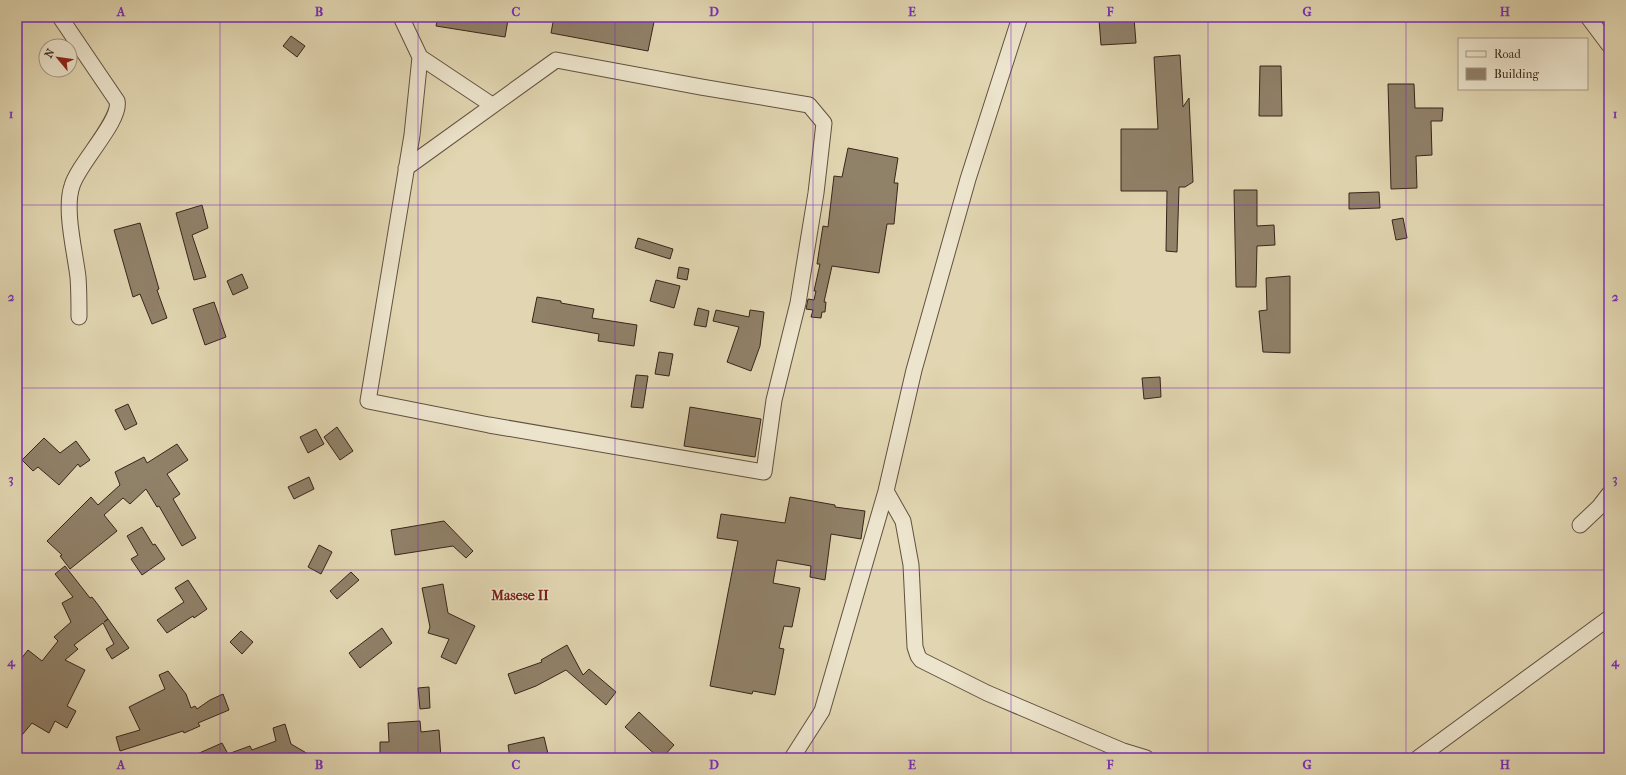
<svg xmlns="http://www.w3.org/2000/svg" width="1626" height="775" font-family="'IM FELL French Canon',serif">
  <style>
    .building { fill: #908169; stroke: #38251a }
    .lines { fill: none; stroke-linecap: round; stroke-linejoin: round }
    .street-casing { stroke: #625140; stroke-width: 17 }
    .street { stroke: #ece4cc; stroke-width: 15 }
    .grid { fill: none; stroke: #7b2cbf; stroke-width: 1; stroke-opacity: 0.55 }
    .labels { text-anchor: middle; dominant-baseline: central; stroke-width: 3; stroke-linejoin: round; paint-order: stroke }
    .quarter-label { font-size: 14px; font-weight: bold; fill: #7a1f14; stroke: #ece4cc }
    .neatline { fill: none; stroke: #7b2cbf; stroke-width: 1.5 }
    .grid-label { font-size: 13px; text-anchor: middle; font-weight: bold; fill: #7b2cbf }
  </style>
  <rect width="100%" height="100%" fill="#e1d6b1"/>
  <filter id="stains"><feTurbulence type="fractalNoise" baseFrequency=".005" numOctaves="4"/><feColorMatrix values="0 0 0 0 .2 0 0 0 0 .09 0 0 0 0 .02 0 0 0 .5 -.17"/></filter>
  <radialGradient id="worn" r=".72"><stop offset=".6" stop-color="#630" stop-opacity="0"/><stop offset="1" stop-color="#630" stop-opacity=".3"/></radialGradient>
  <!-- building -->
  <path class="building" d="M438,17h49l21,3 -3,17 -69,-11z
    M554,17h101l-7,34 -97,-18z
    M1134,18l2,25 -35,2 -2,-25z
    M291,36l14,10 -8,11 -14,-11z
    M1180,55l3,52 6,-9 4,84 -8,5h-6l-2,65 -11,-1 1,-60h-46v-62h37l-4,-72z
    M1260,66h21l1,50h-23z
    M1388,84h26l1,24h28l-1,13h-11l1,34 -16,1 1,32 -26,1z
    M848,148l50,10 -4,25h4l-4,41h-7l-8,49 -47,-7 -8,36h2l-1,10h-3l-1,6 -10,-1 2,-7 -7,-1 2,-10 6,1 2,-9h-2l6,-27h-3l6,-38 5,1 6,-51 8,1z
    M1234,190h23v36l17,-1 1,20 -18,1 -1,41h-20z
    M1379,192l1,16 -31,1v-16z
    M202,205l6,23 -16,7 14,42 -12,3 -18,-67z
    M1403,218l4,20 -11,2 -4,-20z
    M140,223l19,66 -2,1 10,28 -15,6 -12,-30 -7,3 -19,-67z
    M638,238l35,11 -3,10 -35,-11z
    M679,267l10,2 -2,11 -10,-2z
    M242,274l6,14 -15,7 -6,-14z
    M1290,276v77l-27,-1 -4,-41 8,-1 -1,-32z
    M656,280l24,6 -6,22 -24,-7z
    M537,297l24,4v2l33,6 -2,9 45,7 -3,21 -36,-5 1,-7 -67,-12z
    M214,302l12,35 -21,8 -12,-36z
    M698,308l11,3 -3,16 -12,-2z
    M716,310l33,7 1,-7 14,2 -4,34 -9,25 -24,-9 12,-35 -26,-6z
    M659,352l14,2 -4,22 -14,-2z
    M636,375l12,1 -5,32 -12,-1z
    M1160,377l1,20 -17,2 -2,-21z
    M128,404l9,20 -12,6 -10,-20z
    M690,407l71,12 -6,38 -71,-11z
    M337,427l16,24 -13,9 -16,-23z
    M316,429l8,15 -16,9 -8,-16z
    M44,438l16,15 16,-12 14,19 -10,7 -2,-3 -19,21 -21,-18 -5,4 -11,-11z
    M177,444l11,16 -21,14 13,20 -7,5 23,39 -14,8 -23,-40 -2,1 -11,-18 -16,15 -7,-6 -19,17 13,16 -47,38 -10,-13 2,-1 -15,-14 44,-44 7,8 22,-20 -5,-13 29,-15 3,6z
    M309,477l5,12 -20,10 -6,-12z
    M790,497l45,8v2l30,4 -4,28 -30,-5 -6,46 -15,-3 1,-11 -34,-6 -4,23 27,5 -8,39 -8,-1 -5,22 5,1 -9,46 -22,-4 -1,3 -42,-8 28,-145 -21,-3 4,-24 64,9z
    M444,521l29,30 -7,7 -13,-12 -58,9 -4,-25z
    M142,527l11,18 2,-1 10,15 -23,16 -11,-16 7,-4 -11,-19z
    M319,545l13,7 -11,22 -13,-7z
    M65,566l25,32 2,-1 7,9 9,13 -4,3 4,-3 21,29 -17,11 -6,-10 8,-5 -11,-21 -29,22 4,4 -13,11 20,10 -18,36 9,5 -9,17 -12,-7 -6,12 -17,-10 -15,18v-77l11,-14 14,11 16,-20 -4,-4 17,-15 -9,-19 11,-6 -18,-23z
    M351,572l8,8 -22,19 -7,-8z
    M188,580l19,29 -13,9 -1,-2 -26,17 -10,-13 27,-18 -9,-14z
    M443,584l5,29 27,13 -19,38 -15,-7 8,-18 -21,-6 2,-6 -8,-39z
    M382,628l10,15 -32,25 -11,-15z
    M241,631l12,11 -11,12 -12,-12z
    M567,645l16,30 6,-6 27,23 -10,13 -40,-35 -30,16 -21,8 -7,-20 34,-12 -1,-2z
    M168,671l18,23 5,14 4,-2 2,3 13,-9 13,-6 6,16 -31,13 2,3 -16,7 -1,-2 -63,20 -4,-14 24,-7 -11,-23 36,-18 -6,-14z
    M429,687l1,21 -10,1 -2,-21z
    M639,712l35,33 -12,13h-3l-34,-31z
    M420,721l1,11 18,-2 2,28h-15v-4l-33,2v-2h-13v-12h9l-1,-19z
    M285,724l6,20 24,14h-127l34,-15 6,11 22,-8 2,4 24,-9 -3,-13z
    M544,737l5,21h-39l-2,-13z"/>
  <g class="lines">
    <!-- street casing -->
    <g class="street-casing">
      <path id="street" d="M60,17l57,84c5,19 -39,63 -45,85 -8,23 3,66 6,91 1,13 1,26 1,40
        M401,17l19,40 -8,78 -44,266 121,24 275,47 10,-72 24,-97 18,-110 8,-70 -15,-18 -108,-18 -145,-27 -150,108
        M1588,17l21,28
        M420,57l72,48
        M886,491l17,30 8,44 4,82 3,9 3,4 66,33 136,58 23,7
        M1580,525l19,-18 10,-13
        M792,758l30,-47 64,-220 28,-121 54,-191 52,-162
        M1418,758l191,-140"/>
    </g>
    <!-- street -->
    <use href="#street" class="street"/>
  </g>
  <!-- grid -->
  <path class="grid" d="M220,17v741M418,17v741M615,17v741M813,17v741M1011,17v741M1208,17v741M1406,17v741M17,205h1592M17,388h1592M17,570h1592"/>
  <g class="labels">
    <!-- quarter labels -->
    <g class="quarter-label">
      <text x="520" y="595">Masese II</text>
    </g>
  </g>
  <!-- margin -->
  <rect width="1626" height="775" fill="none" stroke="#e1d6b1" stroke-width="44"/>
  <!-- legend -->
  <rect x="1458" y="38" width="130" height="52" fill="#ece4cc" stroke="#a49885"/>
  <rect x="1466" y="51" width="20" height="6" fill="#ece4cc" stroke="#a49885"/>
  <text x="1494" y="58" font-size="12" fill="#38251a">Road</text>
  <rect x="1466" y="68" width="20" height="12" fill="#908169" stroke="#a49885"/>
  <text x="1494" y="78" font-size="12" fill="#38251a">Building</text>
  <!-- north arrow -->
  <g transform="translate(58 58) rotate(299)"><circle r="19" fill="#ece4cc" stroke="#a49885"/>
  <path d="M0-3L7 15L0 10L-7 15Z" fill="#8f2418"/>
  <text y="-6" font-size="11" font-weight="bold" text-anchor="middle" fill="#38251a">N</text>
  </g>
  <rect x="22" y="22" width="1582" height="731" class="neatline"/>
  <g class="grid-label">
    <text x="121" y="16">A</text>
    <text x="319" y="16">B</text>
    <text x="516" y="16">C</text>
    <text x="714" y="16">D</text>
    <text x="912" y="16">E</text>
    <text x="1110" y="16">F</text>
    <text x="1307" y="16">G</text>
    <text x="1505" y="16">H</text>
    <text x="11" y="118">1</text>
    <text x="1615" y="118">1</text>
    <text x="11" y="301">2</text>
    <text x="1615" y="301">2</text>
    <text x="11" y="483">3</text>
    <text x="1615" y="483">3</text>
    <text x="11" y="666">4</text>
    <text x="1615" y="666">4</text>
    <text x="121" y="769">A</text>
    <text x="319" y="769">B</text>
    <text x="516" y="769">C</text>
    <text x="714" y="769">D</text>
    <text x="912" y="769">E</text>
    <text x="1110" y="769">F</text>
    <text x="1307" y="769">G</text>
    <text x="1505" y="769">H</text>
  </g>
  <rect width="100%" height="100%" filter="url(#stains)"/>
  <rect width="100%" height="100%" fill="url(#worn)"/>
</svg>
